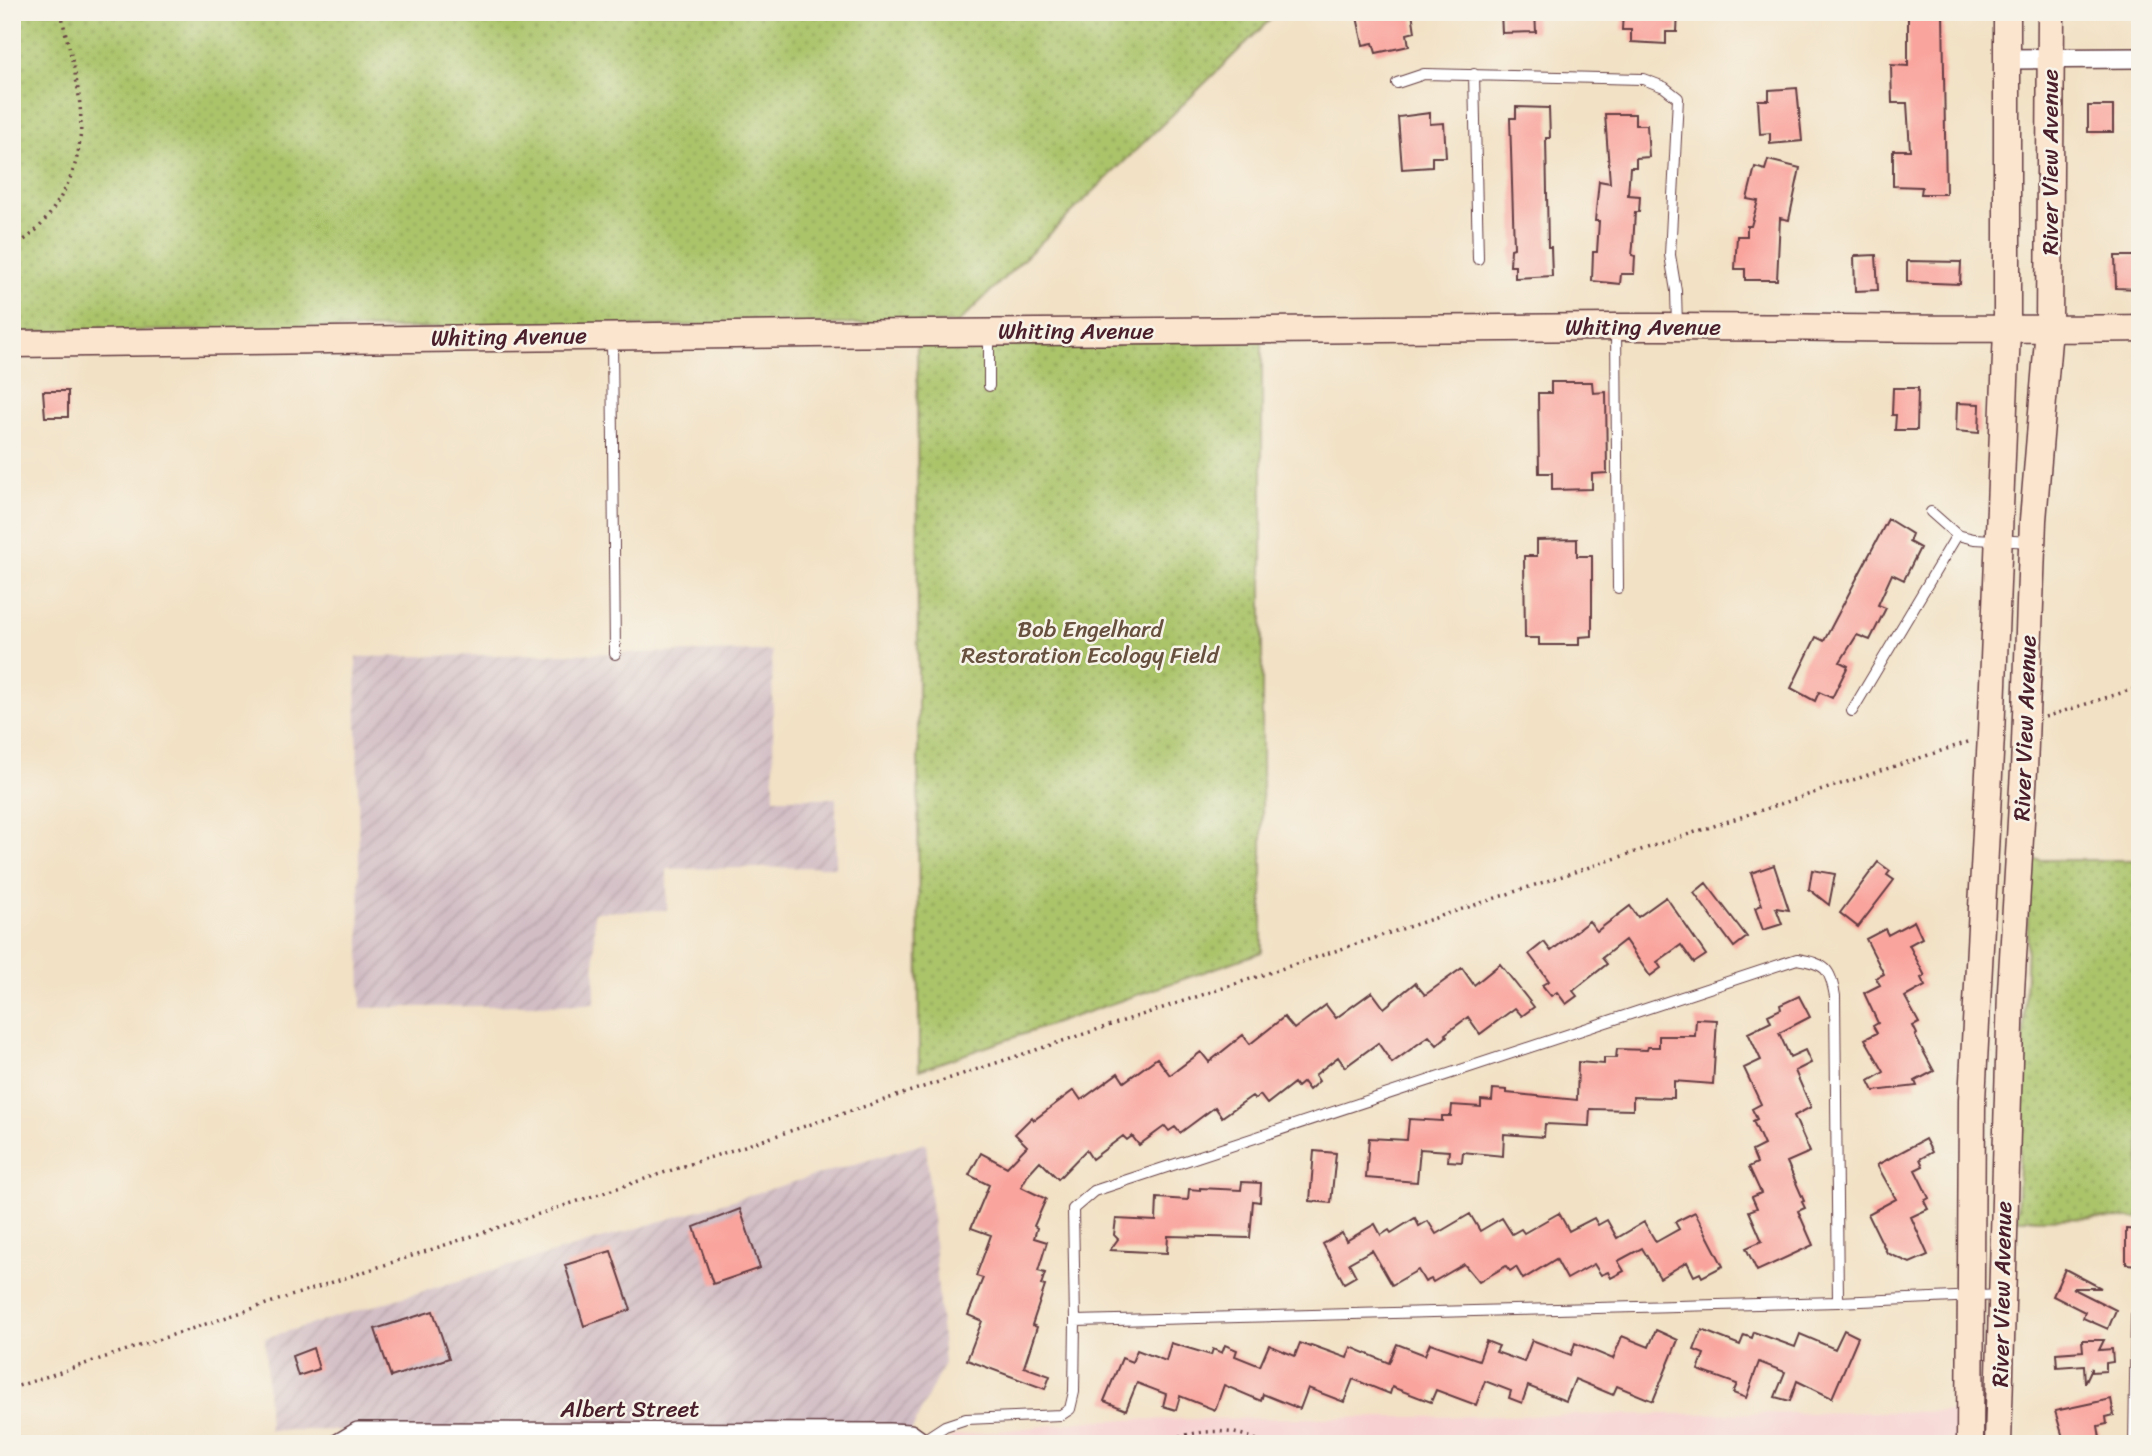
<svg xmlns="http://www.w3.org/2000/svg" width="2152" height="1456" font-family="Sriracha,sans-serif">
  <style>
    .built { fill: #f7cfd0 }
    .industrial { fill: url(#industrial-furrows) }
    .park { fill: url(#park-dots); stroke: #7a724a; stroke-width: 2 }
    .building { fill: #f9a49d }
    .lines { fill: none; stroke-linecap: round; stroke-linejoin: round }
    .lane-casing { stroke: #633c42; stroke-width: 12 }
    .street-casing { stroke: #633c42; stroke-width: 22 }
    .secondary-casing { stroke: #633c42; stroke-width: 29 }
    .path { stroke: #633c42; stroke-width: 3.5; stroke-dasharray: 2 5; stroke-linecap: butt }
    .lane { stroke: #fff; stroke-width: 10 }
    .street { stroke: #fff; stroke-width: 19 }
    .secondary { stroke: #fce5cf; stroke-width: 26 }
    .labels { text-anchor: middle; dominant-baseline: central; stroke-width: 5; stroke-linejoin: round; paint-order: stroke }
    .street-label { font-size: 23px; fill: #4a1f2b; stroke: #f7f3e8 }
    .park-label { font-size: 23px; fill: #67513e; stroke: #f7f3e8 }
  </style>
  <defs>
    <pattern id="industrial-furrows" width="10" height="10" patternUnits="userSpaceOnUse" patternTransform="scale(1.75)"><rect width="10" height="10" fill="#d2bdc5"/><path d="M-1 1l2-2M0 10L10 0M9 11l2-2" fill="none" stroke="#b6a2a9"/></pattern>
    <pattern id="park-dots" width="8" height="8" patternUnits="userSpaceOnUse" patternTransform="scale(1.75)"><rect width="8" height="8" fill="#abc46a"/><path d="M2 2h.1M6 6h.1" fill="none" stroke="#8d9f57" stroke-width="1.8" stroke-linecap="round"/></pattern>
  </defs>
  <rect width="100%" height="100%" fill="#f7f3e8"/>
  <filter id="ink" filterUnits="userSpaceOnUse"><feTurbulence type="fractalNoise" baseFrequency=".0143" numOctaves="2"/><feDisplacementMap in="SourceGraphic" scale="14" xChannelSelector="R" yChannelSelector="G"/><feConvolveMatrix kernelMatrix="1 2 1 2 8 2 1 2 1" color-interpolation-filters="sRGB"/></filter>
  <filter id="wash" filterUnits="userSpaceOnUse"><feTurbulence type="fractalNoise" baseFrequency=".00686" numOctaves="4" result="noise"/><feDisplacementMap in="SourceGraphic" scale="28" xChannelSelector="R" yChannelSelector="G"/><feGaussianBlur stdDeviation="1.57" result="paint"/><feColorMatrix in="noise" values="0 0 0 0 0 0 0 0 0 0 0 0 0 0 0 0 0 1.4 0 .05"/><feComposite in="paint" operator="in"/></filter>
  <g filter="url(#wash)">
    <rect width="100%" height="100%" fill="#f2e1c4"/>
    <!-- built -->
    <path class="built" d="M1970,1411v33h-1028l11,-8 145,-16z"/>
    <!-- industrial -->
    <path class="industrial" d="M772,651l2,147h62v69l-169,2v41l-73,2 1,92 -234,4 -5,-351z
      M926,1143l18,220 -34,71 -641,-4 -4,-92z"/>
    <!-- park -->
    <path class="park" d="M12,12h1266l-320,311 -946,9z
      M1262,329v623l-343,118 -2,-738z
      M2030,860h110v358l-123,1z"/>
    <g id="blocks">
      <!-- building -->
      <path class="building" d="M1356,12h56l3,20 -8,2 2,12 -33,7 -3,-10 -10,2z
        M1501,12h34l1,20 -34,1z
        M1623,12h55l-1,20h-11v12l-35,-2v-12h-9z
        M1908,12h35l3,182h-25l1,-7 -29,-1v-36h17l-3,-47h-15l-1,-38 17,1z
        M1797,88l5,53 -32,3v-11l-10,1 -2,-34h11v-10z
        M2088,106h25v26h-25z
        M1516,107l33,1 1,30h-4l2,109h3l1,29 -37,2v-12h-5l1,-17 3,-1 -4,-130h6z
        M1430,113v11l14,-1 2,34h-14v10l-30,2 -4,-52z
        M1605,114h30v11h12l2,32 -13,1v9h-6l-2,28 12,1 -1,16h-4l-2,34 -1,9 3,1 -1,18h-13l-1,10 -28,-3 1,-29h4l2,-31h-4l4,-40 11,2z
        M1768,160l32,8 -11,52 -9,-2 -3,62h-32v-11h-10l2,-33h10v-10h4l7,-25 -11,-2 8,-32 10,3z
        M1876,255l2,35 -23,1 -1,-35z
        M2115,256h25v33l-24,-1z
        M1907,261l54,1 -1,22 -53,-2z
        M1551,382h41l1,11 13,-1 1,81 -15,1v15l-40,1v-17h-13l-1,-80h13z
        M1893,388h25l-1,42h-22l1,-15h-4z
        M43,391h25v26h-23z
        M1957,403l23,1 -1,29 -23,-2z
        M1888,519l24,15 -3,8 11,6 -16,32 -12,-6 -14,31 8,3 -16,32 -13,-5 -17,27 8,4 -16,32 -13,-6 -4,9 -24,-13 25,-51 8,4z
        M1577,539v17h15v80l-13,1v8h-40v-7h-14l-1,-82h13v-16z
        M1878,862l12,9 -3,4 7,5 -36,47 -18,-14z
        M1774,865l15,45 -13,-2 6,16 -19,6 -8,-22 7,-3 -11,-32z
        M1812,870l23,4 -6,31 -20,-16z
        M1706,883l41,54 -13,10 -40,-54z
        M1666,897l40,58 -12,8 -13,-18 -24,17 4,6 -11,8 -25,-36 -23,18 5,6 -34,27 4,5 -11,8 -9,-12 -6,4 -9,-11 7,-4 -20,-27 15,-12 7,9 38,-30 8,10 33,-25 8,11z
        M1914,921l8,17 -13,7 16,31 -4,2 4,8 -20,11 14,26 -6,3 4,8 -2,2 19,35 -19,10 2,5 -43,5 -5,-10 15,-9 -19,-33 12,-6 -4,-7 5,-3 -14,-30 16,-8 -4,-7 8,-4 -18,-35 19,-10 3,6z
        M1500,964l34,43 -12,9 -7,-8 -35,26 -12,-17 -23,17 2,2 -10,9 -8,-9 -37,27 -14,-20 -33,24 -7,-10 -23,18 4,6 -10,9 -6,-8 -6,5 -3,-4 -27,21 -7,-9 -5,4 -3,-3 -30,21 -7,-10 -35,26 -5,-6 -6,4 -4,-5 -26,19 -7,-9 -5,4 -4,-4 -31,23 -6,-9 -28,29 -18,-18 -11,12 -8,14 25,12 -12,27 3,2 -3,10 13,4 -9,29 7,2 -4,12 4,1 -13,39 5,2 -13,40 26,9 -5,13 -78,-29 15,-39 -14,-6 15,-37 -7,-2 15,-41 -20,-7 18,-43 -20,-10 12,-22 26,14 20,-21 -12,-12 17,-17 2,3 40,-30 7,10 37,-27 6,9 33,-24 13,17 31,-23 8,10 34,-27 7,9 34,-27 10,12 32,-24 10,13 36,-26 12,16 31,-25 10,12 37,-27 12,17z
        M1799,996l11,21 -31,16 11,24 15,-7 6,13 -16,8 16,36 -17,9 16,36 -23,10 17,39 -2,1 3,6 -7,3 15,34 -56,26 -11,-23 16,-7 -13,-30 8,-3 -5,-11 9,-4 -12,-26 8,-4 -5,-12 12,-6 -11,-24 4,-2 -5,-10 9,-5 -17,-36 17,-8 -13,-27 23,-11 -3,-7 13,-6 -1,-4z
        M1696,1019l21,1 -4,64 -39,-3v17l-41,-1v13l-43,-1 -1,17 -44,-2 -1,13 -40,-3 -1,22 -40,-4 -1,10 -14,-1 1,-10 -29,-2 -3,33 -51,-4 3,-40 38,2 2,-21 33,2v-5h9l1,-11 29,2v-7l11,1 1,-12 14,1v3l70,7 1,-38 26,2v-6h12l1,-9 30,1 1,-3h11v-11h36z
        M1925,1139l7,13 -12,7 3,7 -8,4 14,28 -5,3 4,8 -17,8 17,38 -18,8 -23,-10 -19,-39 28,-15 -19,-34z
        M1314,1151l22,2 -5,50 -21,-2z
        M1242,1182l19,1 -1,19 -7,-1 -3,37 -82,-2 -1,17 -57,-3 8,-11 -4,-4 2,-16 40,2 1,-23 31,2 1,-11 11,1v-2l41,2z
        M740,1209l20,59 -47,16 -19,-57z
        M1695,1212l28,54 -21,11 -2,-4 -6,3 -7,-14 -27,16 -18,-30 -24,13 6,10 -13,7 -3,-6 -7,3 -7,-11 -27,15 -11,-20 -33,20 -7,-12 -6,4 -4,-5 -27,16 -15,-18 -31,18 -2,-3 -6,3 -7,-12 -26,15 -20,-35 -23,13 7,13 -12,7 -21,-39 19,-11 4,8 29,-17 6,11 8,-5 2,3 24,-15 4,8 9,-5 8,13 34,-20 10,17 22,-13 10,16 9,-5 3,4 35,-20 10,18 25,-13 4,7 9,-5 10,18 27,-16 12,20 23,-13 -4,-7z
        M2126,1229l14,1v35l-14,-1z
        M611,1251l20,59 -47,16 -19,-61z
        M2065,1269l36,19h-29l44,22 -8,19 -25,-11 2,-6 -32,-16z
        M433,1311l16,47 -58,19 -16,-48z
        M1656,1330l22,10 -25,61 -36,-15 -4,9 -38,-16 -9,22 -38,-15 -6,17 -13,-5 2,-7 -26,-10 -9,24 -40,-15 -5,12 -39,-15 -2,7 -37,-15 -9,23 -36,-14 -8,21 -37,-15 -2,7 -37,-16 -9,25 -35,-14 -4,14 -13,-4 3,-12 -29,-11 -11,27 -22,-9 18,-43 10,4 5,-12 29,11 5,-18 40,12 2,-6 9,4 3,-8 12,5 -2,6 25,10 9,-21 26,11 5,-13 10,4 1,-2 36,13 4,-11 38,16 8,-19 28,11 5,-12 49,17 7,-19 13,5 -3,6 28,10 8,-22 39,15 4,-12 38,16 9,-23 27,11z
        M1702,1330l38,15 4,-10 8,3 2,-6 41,15 5,-13 35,15 9,-19 14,7 -26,61 -35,-17 -7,20 -15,-4 10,-25 -26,-10 -13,36 -13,-5 4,-9 -39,-14 6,-16 -10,-4z
        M2082,1340h22l-5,10 13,-1 1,13 -7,1v8l-14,1v-4l-7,15 -1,-18 -27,2 -1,-14 27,-2z
        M313,1348l6,21 -21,7 -6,-20z
        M2111,1399l3,16 -8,2 1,7 -9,2 3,18h-36l-10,-33z"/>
    </g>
  </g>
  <g filter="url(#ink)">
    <use href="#blocks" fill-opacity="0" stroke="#633c42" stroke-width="2"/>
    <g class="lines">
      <!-- lane casing -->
      <g class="lane-casing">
        <path id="lane" d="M1474,74l4,185
          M1397,83l27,-9 219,5 21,8 14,11 -8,157 6,36 1,35
          M1616,327l2,261
          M989,335v51
          M612,339l3,315
          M1931,512l26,23 17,4 58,3
          M1852,711l105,-176
          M1075,1321l763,-19 164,-7
          M922,1441l23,-15 21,-7 95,-4 9,-6 4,-17 1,-71 -2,-112 21,-18 703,-232c29,5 33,9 38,37l3,306
          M2134,1444l2,-129 4,-6"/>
      </g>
      <!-- street casing -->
      <g class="street-casing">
        <path id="street" d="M2007,59l133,-1
          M338,1444l20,-12 531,1 21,1 14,10"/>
      </g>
      <!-- secondary casing -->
      <g class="secondary-casing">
        <path id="secondary" d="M12,344c535,-8 1069,-13 1604,-17 175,-1 349,4 524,1
          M1970,1444l2,-344 19,-365 16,-405v-318
          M1998,1444l13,-453 13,-221 9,-250 16,-192 2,-316"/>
      </g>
      <!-- path -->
      <path class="path" d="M12,246c19,-7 32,-23 43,-40 32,-48 30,-91 17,-146 -3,-16 -9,-32 -10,-48
        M2045,717l95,-30
        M12,1388l1959,-647
        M981,1444l23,-4 93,4
        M1145,1444c43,-9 78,-23 120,0"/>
      <!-- lane -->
      <use href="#lane" class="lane"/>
      <!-- street -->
      <use href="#street" class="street"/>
      <!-- secondary -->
      <use href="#secondary" class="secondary"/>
    </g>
  </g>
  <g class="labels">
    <!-- street labels -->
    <g class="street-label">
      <text transform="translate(2050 162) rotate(-90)">River View Avenue</text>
      <text x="1643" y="327">Whiting Avenue</text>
      <text x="1076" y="331">Whiting Avenue</text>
      <text transform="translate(509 337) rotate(-1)">Whiting Avenue</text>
      <text transform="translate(2025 728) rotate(-88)">River View Avenue</text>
      <text transform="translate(2002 1294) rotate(-89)">River View Avenue</text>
      <text x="630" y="1409">Albert Street</text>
    </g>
    <!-- park labels -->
    <g class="park-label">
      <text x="1090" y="629">Bob Engelhard<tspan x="1090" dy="26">Restoration Ecology Field</tspan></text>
    </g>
  </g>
  <!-- margin -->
  <rect width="2152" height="1456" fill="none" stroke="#f7f3e8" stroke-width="42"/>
</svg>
